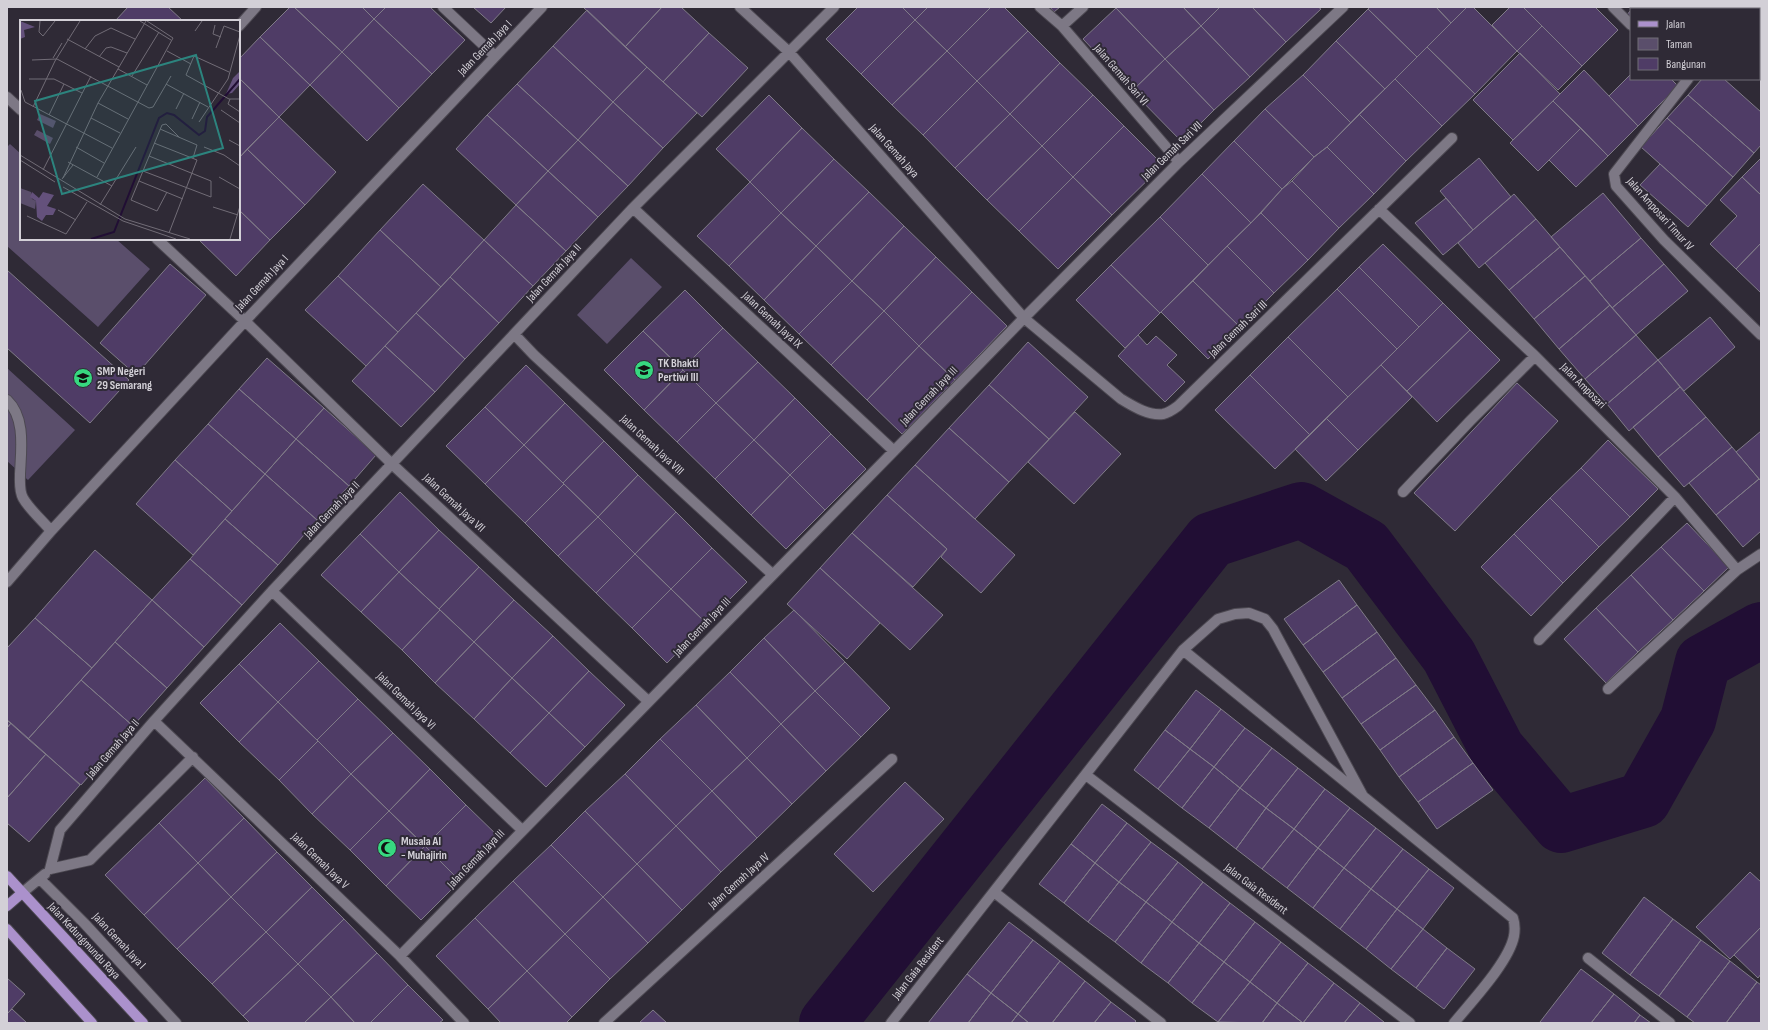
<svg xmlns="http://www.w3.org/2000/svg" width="1768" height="1030" font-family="'Sofia Sans Condensed',sans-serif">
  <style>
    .green { fill: #5a4e6b }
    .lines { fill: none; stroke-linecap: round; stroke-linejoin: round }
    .river { stroke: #210e34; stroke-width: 56 }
    .building { fill: #4f3c66; stroke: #807b88 }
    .minor-casing { stroke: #4c4851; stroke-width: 12 }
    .major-casing { stroke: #4c4851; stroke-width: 12 }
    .minor { stroke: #7d7885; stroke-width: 10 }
    .major { stroke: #ab91cc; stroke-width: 10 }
    .labels { text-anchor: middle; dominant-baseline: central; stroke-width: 4; stroke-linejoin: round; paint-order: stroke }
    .street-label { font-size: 12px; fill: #d3d0d7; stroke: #2f2a36 }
    .poi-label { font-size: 12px; font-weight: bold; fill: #d3d0d7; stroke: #2f2a36; text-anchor: start }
    .inset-river { fill: none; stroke: #210e34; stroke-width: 2 }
    .inset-road { fill: none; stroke: #716c76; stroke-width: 1 }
    .view { fill: #2c847e; fill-opacity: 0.15; stroke: #2c847e; stroke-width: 2 }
    .inset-edge { fill: none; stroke: #d3d0d7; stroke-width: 2 }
  </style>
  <rect width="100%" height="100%" fill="#2f2a36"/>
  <!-- green -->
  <path class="green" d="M10,144l11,10v85h95l34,30 -52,58 -91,-81v-99z
    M631,258l31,29 -55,57 -30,-29z
    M7,368l68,62 -47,50 -21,-19z"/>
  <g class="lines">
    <!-- river -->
    <path class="river" d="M827,1023l384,-483 90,-30 65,36 83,110 48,93 64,76 82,-25 45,-80 15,-58 58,-32"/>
  </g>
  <!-- building -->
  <path class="building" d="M128,7h40l15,14h-65l-2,-1z
    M290,7h4l48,45 -32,33 -50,-48z
    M294,7h68l12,12 -32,33z
    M362,7h24l-12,12z
    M386,7h44l35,33 -33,34 -58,-55z
    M473,7h33l-15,16z
    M583,7h79l-37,40z
    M662,7h19l28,26 -46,49 -38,-35z
    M858,7h44l13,13 -54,54 -35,-35z
    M902,7h26l-13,13z
    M928,7h63l-44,44 -32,-31z
    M991,7h13l24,24 -51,50 -30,-30z
    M1050,7h10l-6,5z
    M1117,7h66l18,19 -36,33 -49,-51z
    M1183,7h37l-19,19z
    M1220,7h32l34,35 -36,35 -49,-51z
    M1252,7h66l3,2 -35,33z
    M1370,7h66l15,16 -34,34 -49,-48z
    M1436,7h31l-16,16z
    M1467,7h6l44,44 -42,43 -48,-47z
    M1510,7h13l19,19 -25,25 -25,-26z
    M1523,7h72l23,23 -36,36z
    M1633,7h50l3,2h-55z
    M1116,8l49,51 -33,32 -49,-52z
    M1368,9l49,48 -32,32 -49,-48z
    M587,10l60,57 -34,35 -60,-56z
    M1631,10v11l-6,-4z
    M1759,18l2,2v40l-2,2z
    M374,19l58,55 -33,34 -57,-56z
    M915,20l32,31 -55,54 -31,-31z
    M1201,26l49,51 -36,33 -49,-51z
    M1542,26l40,40 -24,24 -41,-39z
    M1028,31l32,32 -50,51 -33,-33z
    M709,33l39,35 -46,49 -39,-35z
    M260,37l50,48 -31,32 -40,-39v-19z
    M1336,41l49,48 -34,34 -48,-48z
    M553,46l60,56 -35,38 -61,-56z
    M1427,47l48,47 -33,32 -47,-47z
    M947,51l30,30 -54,54 -31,-30z
    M342,52l57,56 -32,33 -57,-56z
    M1520,53l40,41 -47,46 -40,-40z
    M1165,59l49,51 -32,32 -50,-51z
    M1060,63l33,32 -51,51 -32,-32z
    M647,67l50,46 -34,35 -50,-46z
    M1584,70l54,56 -30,30 -55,-55z
    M1631,74v5h40l7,7 -40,40 -29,-30z
    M1303,75l48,48 -24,24 -13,10 -49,-48z
    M239,78l40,39 -40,41z
    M1395,79l47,47 -36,35 -47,-47z
    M1702,79h22l37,33v33l-7,8 -66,-58z
    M977,81l33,33 -55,54 -32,-33z
    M517,84l61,56 -30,31 -61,-56z
    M769,95l33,33 -52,54 -34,-33z
    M1093,95l31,31 -51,51 -31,-31z
    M1688,95l66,58 -21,24 -66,-59z
    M1553,101l28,27 -43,43 -28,-28z
    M613,102l50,46 -35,38 -50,-46z
    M1265,109l49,48 -32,32 -48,-48z
    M1010,114l32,32 -55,54 -32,-32z
    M1359,114l47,47 -32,33 -47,-47z
    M487,115l61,56 -32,34 -60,-56z
    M279,117l57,55 -31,33 -58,-56z
    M1667,118l66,59 -26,29 -66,-59z
    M1124,126l39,39 -51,50 -39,-38z
    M802,128l32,31 -53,54 -31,-31z
    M1581,128l27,28 -32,31 -27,-27z
    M578,140l50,46 -30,31 -50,-46z
    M1234,141l48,48 -31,34 -49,-49z
    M1042,146l31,31 -54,54 -32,-31z
    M1327,147l47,47 -35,34 -47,-47 22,-24z
    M247,149l58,56 -35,35 -31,-30v-52z
    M1479,158l32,39 -38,33 -33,-39z
    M1761,158v37l-19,-18z
    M834,159l35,33 -53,54 -35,-33z
    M1660,164l47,42 -19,21 -48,-42z
    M548,171l50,46 -32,34 -50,-46z
    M1202,174l49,49 -43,42 -48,-48z
    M1073,177l39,38 -54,54 -39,-38z
    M1742,177l19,18v48l-25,26 -26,-25 27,-28 -17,-16z
    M1292,181l47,47 -31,32 -47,-47 21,-24z
    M750,182l31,31 -52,53 -32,-30z
    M423,184l61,56 -43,47 -61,-57z
    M869,192l35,34 -52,55 -36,-35z
    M1603,193l38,45 -51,43 -39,-44z
    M1514,194l22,25 -57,49 -21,-25z
    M1446,198l27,32 -30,25 -28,-32z
    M516,205l50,46 -33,35 -49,-46z
    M239,210l31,30 -34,36 -38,-37h41z
    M781,213l35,33 -52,54 -35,-34z
    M1261,213l47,47 -34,33 -47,-47z
    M1160,217l48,48 -48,48 -49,-48z
    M1536,219l24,28 -51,43 -24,-27z
    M904,226l32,31 -52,54 -32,-30z
    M380,230l61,57 -43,45 -60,-56z
    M1641,238l23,26 -52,44 -22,-27z
    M484,240l49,46 -34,37 -49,-46z
    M1761,243v50l-25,-24z
    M1383,244l60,59 -24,24 -60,-60z
    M816,246l36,35 -53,53 -35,-34z
    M1227,246l47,47 -34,34 -47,-46z
    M1560,247l25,29 -51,43 -25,-29z
    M936,257l36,35 -53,54 -35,-35z
    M170,264l36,31 -70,80 -36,-32z
    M1664,264l24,27 -52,44 -24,-27z
    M1111,265l49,48 -35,35 -49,-48z
    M1359,267l60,60 -22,22 -60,-60z
    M7,270l122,110 -39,43 -83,-75z
    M338,276l60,56 -32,34 -61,-56z
    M1585,276l25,29 -51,44 -25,-30z
    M450,277l49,46 -34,36 -49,-46z
    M852,281l32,30 -53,54 -32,-31z
    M1193,281l47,46 -32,32 -47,-47z
    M1337,289l60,60 -49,48 -60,-60z
    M685,290l38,38 -41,41 -39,-38z
    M972,292l35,34 -52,54 -36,-34z
    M1443,303l27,27 -63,61 -26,-26z
    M1610,305l26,30 -51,44 -26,-30z
    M884,311l35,35 -52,54 -36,-35z
    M416,313l49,46 -30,33 -50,-46z
    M1710,317l25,30 -51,44 -26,-31z
    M723,328l35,34 -42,41 -34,-34z
    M1470,330l30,30 -63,62 -30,-31z
    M643,331l40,39 -39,40 -40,-40z
    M1138,335l9,10 9,-9 21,19 -10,10 18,17 -20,20 -47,-46z
    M1636,335l22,25 -51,44 -22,-25z
    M1288,337l60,60 -38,38 -60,-60z
    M1028,342l60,55 -39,42 -60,-54z
    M385,346l50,46 -34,35 -49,-46z
    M919,346l36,34 -53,54 -35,-34z
    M267,358l57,50 -28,31 -57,-50z
    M1658,360l22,27 -51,44 -22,-27z
    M758,362l37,36 -41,42 -38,-37z
    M526,365l39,38 -41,42 -39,-38z
    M1381,365l31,32 -54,53 -32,-32z
    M683,370l33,33 -39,39 -33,-32z
    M1250,375l60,60 -35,34 -60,-59z
    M1517,383l41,38 -103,110 -41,-38z
    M989,385l60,54 -40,43 -60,-54z
    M1680,387l26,30 -48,40 -25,-30z
    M239,389l57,50 -31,35 -57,-50z
    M795,398l36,36 -41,41 -36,-35z
    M565,403l39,38 -41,42 -39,-38z
    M716,403l38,37 -39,39 -38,-37z
    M485,407l39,38 -39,39 -39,-38z
    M324,408l52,47 -27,31 -53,-47z
    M1075,412l46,42 -47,50 -46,-42z
    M1706,417l26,30 -48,40 -26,-30z
    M1326,418l32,32 -32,31 -31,-32z
    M208,424l57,50 -33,37 -57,-51z
    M949,428l60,54 -34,37 -60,-54z
    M1761,431v50l-25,-29z
    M831,434l35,35 -41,41 -35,-35z
    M296,439l53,47 -32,34 -52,-46z
    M754,440l36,35 -39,40 -36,-36z
    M1608,440l50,49 -28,28 -49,-49z
    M604,441l34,34 -40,42 -35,-34z
    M524,445l40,39 -39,39 -40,-39z
    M1732,447l27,32 -43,36 -27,-32z
    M175,460l57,51 -39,44 -57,-51z
    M915,465l100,90 -34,38 -40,-36 6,-8 -60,-54z
    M1581,468l49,49 -31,30 -49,-49z
    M265,474l52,46 -39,45 -53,-46z
    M638,475l38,37 -41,42 -37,-37z
    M790,475l35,35 -39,39 -35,-34z
    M1759,479l2,2v50l-18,16 -27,-32z
    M564,484l34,33 -40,39 -33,-33z
    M400,492l39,38 -40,42 -39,-38z
    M887,495l60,54 -34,38 -61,-54z
    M1550,498l49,49 -36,36 -49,-49z
    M676,512l36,36 -41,41 -36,-35z
    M598,517l37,37 -39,39 -38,-37z
    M225,519l53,46 -36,40 -52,-46z
    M1687,523l42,44 -25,24 -43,-44z
    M439,530l40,37 -40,42 -40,-37z
    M852,533l91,82 -33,35 -90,-82z
    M360,534l39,38 -38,40 -40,-37z
    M1514,534l49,49 -32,33 -50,-49z
    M1661,547l43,44 -31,29 -42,-45z
    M712,548l35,34 -41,41 -35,-34z
    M95,550l57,50 -60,68 -57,-50z
    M635,554l36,35 -39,39 -36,-35z
    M190,559l52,46 -38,42 -52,-47z
    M479,567l35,33 -40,42 -35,-33z
    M820,568l60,55 -33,36 -60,-55z
    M399,572l41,38 -38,40 -41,-38z
    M1631,575l42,45 -35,32 -42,-44z
    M1339,580l18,25 -54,40 -19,-26z
    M671,589l35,34 -39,40 -35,-35z
    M152,600l52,47 -37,41 -52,-46z
    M514,600l39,36 -41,42 -38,-36z
    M1357,605l20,27 -54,40 -20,-27z
    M1596,608l42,44 -32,31 -42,-44z
    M440,610l34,32 -39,41 -33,-33z
    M794,610l51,52 -30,29 -51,-53z
    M35,618l57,50 -64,71 -21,-19v-72z
    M280,623l39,38 -41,41 -39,-38z
    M1377,632l19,26 -54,40 -19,-26z
    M553,636l36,35 -40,42 -37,-35z
    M764,638l51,53 -34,33 -51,-52z
    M115,642l52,46 -34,38 -52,-46z
    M474,642l38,36 -38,41 -39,-36z
    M1396,658l20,27 -55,39 -19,-26z
    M319,661l39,38 -41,41 -39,-38z
    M845,662l45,46 -29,29 -46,-46z
    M239,664l39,38 -39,40 -39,-39z
    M589,671l36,34 -40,42 -36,-34z
    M730,672l51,52 -34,34 -51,-53z
    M512,678l37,35 -39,40 -36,-34z
    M81,680l52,46 -52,59 -53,-46z
    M1416,685l19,25 -55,40 -19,-26z
    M1196,690l25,19 -31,40 -25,-19z
    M815,691l46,46 -35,34 -45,-47z
    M358,699l35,34 -42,41 -34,-34z
    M278,702l40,39 -39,39 -40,-38z
    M696,705l51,53 -35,33 -52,-52z
    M1221,709l24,19 -31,39 -24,-18z
    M1435,710l19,27 -55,40 -19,-27z
    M549,713l36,34 -39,40 -36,-34z
    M7,720l4,3 -4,5z
    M11,723l35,31 -39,44v-70z
    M781,724l45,47 -34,33 -45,-46z
    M1245,728l27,20 -32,40 -26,-21z
    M1165,730l25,19 -32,40 -24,-19z
    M393,733l37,36 -41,42 -38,-37z
    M1454,737l19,26 -55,39 -19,-25z
    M660,739l52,52 -36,35 -51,-52z
    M318,741l33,33 -39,40 -33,-34z
    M1272,748l26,20 -32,40 -26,-20z
    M1190,749l24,18 -32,41 -24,-19z
    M46,754l34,31 -51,57 -22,-19v-25z
    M747,758l45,46 -35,34 -45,-47z
    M1473,763l20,27 -56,39 -19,-27z
    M1214,767l26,21 -31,40 -27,-20z
    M1298,768l27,21 -31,40 -28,-21z
    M430,769l36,36 -41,41 -36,-35z
    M351,774l38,37 -39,39 -38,-36z
    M625,774l51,52 -39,38 -52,-53z
    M205,778l39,40 -46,45 -39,-40z
    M905,782l39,37 -71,73 -39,-38z
    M1240,788l26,20 -30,41 -27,-21z
    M1325,789l25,19 -32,40 -24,-19z
    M712,791l45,47 -36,34 -45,-46z
    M1102,804l25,19 -32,40 -24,-19z
    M466,805l35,34 -41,42 -35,-35z
    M1266,808l28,21 -32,40 -26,-20z
    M1350,808l26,20 -32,40 -26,-20z
    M389,811l36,35 -39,40 -36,-36z
    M585,811l52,53 -34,33 -52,-52z
    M244,818l33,34 -46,45 -33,-34z
    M159,823l39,40 -54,52 -39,-40z
    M1127,823l24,19 -32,40 -24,-19z
    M676,826l45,46 -39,38 -45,-46z
    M1376,828l27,21 -32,40 -27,-21z
    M1294,829l24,19 -31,40 -25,-19z
    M1151,842l27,20 -32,40 -27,-20z
    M1071,844l24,19 -31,40 -25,-19z
    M551,845l52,52 -38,37 -52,-53z
    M425,846l35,35 -39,39 -35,-34z
    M1318,848l26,20 -31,40 -26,-20z
    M1403,849l26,20 -32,40 -26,-20z
    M277,852l35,35 -46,45 -35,-35z
    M1178,862l25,20 -31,40 -26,-20z
    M198,863l33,34 -54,52 -33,-34z
    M1095,863l24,19 -31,40 -24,-19z
    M637,864l45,46 -34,33 -45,-46z
    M1344,868l27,21 -31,40 -27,-21z
    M1429,869l25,19 -31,41 -26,-20z
    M1750,872l11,10v45l-31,32 -34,-32z
    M513,881l52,53 -38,37 -52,-53z
    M1119,882l27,20 -31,40 -27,-20z
    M1203,882l27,21 -31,40 -27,-21z
    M312,887l32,32 -46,45 -32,-32z
    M1371,889l26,20 -31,40 -26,-20z
    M231,897l35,35 -54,52 -35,-35z
    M603,897l45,46 -38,36 -45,-45z
    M1644,897l29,22 -43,56 -28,-22z
    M1146,902l26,20 -31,41 -26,-21z
    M1230,903l25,19 -31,40 -25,-19z
    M1397,909l26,20 -32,40 -25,-20z
    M475,918l52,53 -39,38 -52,-53z
    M344,919l33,34 -46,44 -33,-33z
    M1673,919l28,21 -42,56 -29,-21z
    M1009,922l24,18 -42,53 -24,-19z
    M1172,922l27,21 -31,40 -27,-20z
    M1255,922l26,20 -31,40 -26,-20z
    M1761,927v47l-3,4 -24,-23z
    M1423,929l24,19 -31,40 -25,-19z
    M266,932l32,32 -55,52 -31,-32z
    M565,934l45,45 -38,38 -45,-46z
    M1033,940l27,21 -42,53 -27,-21z
    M1701,940l29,21 -43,56 -28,-21z
    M1281,942l27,21 -31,40 -27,-21z
    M1199,943l25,19 -32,41 -24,-20z
    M1447,948l28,21 -31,40 -28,-21z
    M377,953l31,32 -38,38h-15l-24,-26z
    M1060,961l25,20 -33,42h-23l-11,-9z
    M1730,961l27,21 -31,41h-31l-8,-6z
    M1224,962l26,20 -32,40 -26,-19z
    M1308,963l26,20 -31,40 -26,-20z
    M298,964l33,33 -27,26h-54l-7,-7z
    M1581,969l33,25 -23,29h-49l-2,-1z
    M527,971l45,46 -6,6h-65l-13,-14z
    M967,974l24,19 -23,30h-40z
    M7,978l18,16 -18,20z
    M1085,981l26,21 -17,21h-42z
    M1250,982l27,21 -15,20 -44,-1z
    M1757,982l4,3v38h-35z
    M1334,983l26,20 -16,20h-41z
    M408,985l35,35 -4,3h-69z
    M991,993l27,21 -7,9h-43z
    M1614,994l26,21 -6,8h-43z
    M331,997l24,26h-51z
    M1111,1002l25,19 -2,2h-40z
    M1277,1003l26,20h-41z
    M1360,1003l24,19 -1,1h-39z
    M12,1009l15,14h-20v-9z
    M653,1010l14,13h-28z
    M1018,1014l11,9h-18z
    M1640,1015l11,8h-17z"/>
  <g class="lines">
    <!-- minor casing -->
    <g class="minor-casing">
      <path id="minor" d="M443,7l52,49
        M740,7l49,45 235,266 97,81c12,7 27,17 42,15 5,-1 11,-5 15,-8l274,-268
        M1040,7l22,19 117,136
        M1613,7l18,18
        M1749,7l2,2
        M1759,15l2,1
        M239,26l17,-19
        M1062,26l21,-19
        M1688,79l-74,95 2,12 48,54 97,95
        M7,97l14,13
        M633,208l261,243
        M1379,209l156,147 140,141 62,73
        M157,239l88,82 148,144 255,236
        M514,334l20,21 238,219
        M7,400c19,18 14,50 13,74 0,8 -1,17 3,24 6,11 20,23 28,33
        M1403,492l67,-71 65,-65
        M7,582l44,-51 194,-210 297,-314
        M272,591l250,239
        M1539,640l136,-143
        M1183,650l330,268c2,6 2,12 1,18 -5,26 -43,66 -60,87
        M1608,689l129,-119 24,-16
        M154,721l246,235 64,67
        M1086,775l324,248
        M50,869l10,-39 94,-109 118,-130 361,-383 201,-201
        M50,869l40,-9 103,-103
        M40,879l45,45 91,99
        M994,892l167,131
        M22,893l23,-19
        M400,956l624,-638 155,-156 164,-155
        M1588,958l82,65
        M604,1023l288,-264
        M891,1023l292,-373 35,-31 17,-5 14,-1 16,6 8,10 90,167"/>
    </g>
    <!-- major casing -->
    <g class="major-casing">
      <path id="major" d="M7,876l136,147
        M7,906l15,-13
        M7,929l85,94"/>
    </g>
    <!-- minor -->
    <use href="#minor" class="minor"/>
    <!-- major -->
    <use href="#major" class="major"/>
  </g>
  <!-- icons -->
  <defs>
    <g id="school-disc" transform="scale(1)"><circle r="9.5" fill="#37d880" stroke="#2f2a36"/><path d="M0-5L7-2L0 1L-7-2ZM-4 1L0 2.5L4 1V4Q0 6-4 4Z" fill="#111"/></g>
    <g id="mosque-disc" transform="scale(1)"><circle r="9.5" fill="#37d880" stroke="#2f2a36"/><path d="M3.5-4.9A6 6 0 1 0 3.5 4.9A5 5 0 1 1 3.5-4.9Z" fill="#111"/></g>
  </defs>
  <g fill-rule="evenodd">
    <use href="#school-disc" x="644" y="370"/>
    <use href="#school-disc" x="83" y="378"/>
    <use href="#mosque-disc" x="387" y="848"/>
  </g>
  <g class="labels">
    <!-- street labels -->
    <g class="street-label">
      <text transform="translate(485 48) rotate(-46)">Jalan Gemah Jaya I</text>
      <text transform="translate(1121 75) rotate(49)">Jalan Gemah Sari VI</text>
      <text transform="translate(894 151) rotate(48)">Jalan Gemah Jaya</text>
      <text transform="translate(1172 151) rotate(-44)">Jalan Gemah Sari VII</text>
      <text transform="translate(1660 214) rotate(48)">Jalan Amposari Timur IV</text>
      <text transform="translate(554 273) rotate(-47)">Jalan Gemah Jaya II</text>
      <text transform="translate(262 283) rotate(-47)">Jalan Gemah Jaya I</text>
      <text transform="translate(772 320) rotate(43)">Jalan Gemah Jaya IX</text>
      <text transform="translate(1238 329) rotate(-44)">Jalan Gemah Sari III</text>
      <text transform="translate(1583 386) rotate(45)">Jalan Amposari</text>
      <text transform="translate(929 396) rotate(-46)">Jalan Gemah Jaya III</text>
      <text transform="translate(652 445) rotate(43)">Jalan Gemah Jaya VIII</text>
      <text transform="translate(454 503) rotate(43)">Jalan Gemah Jaya VII</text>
      <text transform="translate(332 510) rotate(-46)">Jalan Gemah Jaya II</text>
      <text transform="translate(702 627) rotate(-46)">Jalan Gemah Jaya III</text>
      <text transform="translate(406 701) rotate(44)">Jalan Gemah Jaya VI</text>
      <text transform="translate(113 749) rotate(-49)">Jalan Gemah Jaya II</text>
      <text transform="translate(476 859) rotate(-46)">Jalan Gemah Jaya III</text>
      <text transform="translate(320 861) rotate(44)">Jalan Gemah Jaya V</text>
      <text transform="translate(739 881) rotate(-42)">Jalan Gemah Jaya IV</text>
      <text transform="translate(1256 889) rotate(37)">Jalan Gaia Resident</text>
      <text transform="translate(84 941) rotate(47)">Jalan Kedungmundu Raya</text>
      <text transform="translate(119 941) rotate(47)">Jalan Gemah Jaya I</text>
      <text transform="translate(918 968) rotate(-52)">Jalan Gaia Resident</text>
    </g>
    <!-- poi labels -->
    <g class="poi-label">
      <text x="658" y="363">TK Bhakti<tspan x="658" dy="14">Pertiwi III</tspan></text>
      <text x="97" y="371">SMP Negeri<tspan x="97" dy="14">29 Semarang</tspan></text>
      <text x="401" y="841">Musala Al<tspan x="401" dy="14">- Muhajirin</tspan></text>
    </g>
  </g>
  <!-- overview -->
  <g transform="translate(20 20)">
    <rect width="220" height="220" fill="#2f2a36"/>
    <path d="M20,94l16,7 -3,7 -16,-8zM17,110l16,8 -3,6 -16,-9zM0,168l11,4 1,7 4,2 -1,8 -15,-6z" fill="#5a4e6b"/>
    <path d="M0,1l15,6 -11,3 1,7 -5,2zM220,51v13l-8,9 -6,1 7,-16zM12,172l7,6 4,-6 11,3 -7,11 9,3 -3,6h-7l-4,6 -5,-4 -1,-16 -6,-4z" fill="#64517c"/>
    <path class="inset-river" d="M71,219l23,-7 45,-114 8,-5 7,2 25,20 6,-4 2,-14 33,-38"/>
    <path class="inset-road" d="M20,1l-1,11 4,4 12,-15M120,1l31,19M195,5l-2,9 8,3M175,11l7,-10M47,19l52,28M196,28l8,-22 16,6M65,29l10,-13 16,-8 24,11M147,31l24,13M79,37l7,-9 5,-1 16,6M33,38l9,-15M12,40l25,-1 92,49 4,-1 18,-31M98,49l29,16M209,52l-35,-16 -8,19 43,24h11M112,56l27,-44M9,59h25l28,14M146,64l42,23M1,70l4,12 87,46M210,79l-2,5 12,8M78,83l30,16M13,87l22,-46 25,-40M156,89l8,-16M201,90l19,13M29,95l15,-31M71,98l29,15M172,99l8,-17M179,102l29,-43 12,-44M140,109l37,16 -4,13M209,120l11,6M134,123l43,17 -28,73M56,127l28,16M184,127l20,8 16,11M0,135l105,64 65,20M0,140l35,22M48,142l44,24M23,150l48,-94M123,151l68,26v-16l-62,-25M77,157l76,-139 -26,-17M199,157l21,12M43,158l35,-75 48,-82M42,159l11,-14M119,161l44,18M43,167l60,34 53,18M147,172l-10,19 -26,-11 31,-75 4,-1 14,14M80,185l36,-58M193,187l25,8M38,190l18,10M7,196l39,18 21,-32M210,219l10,-33"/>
    <path class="view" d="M176,35l27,93 -161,46 -27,-93z"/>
    <rect width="220" height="220" class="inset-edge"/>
  </g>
  <!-- border -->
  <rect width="1768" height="1030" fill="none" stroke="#d3d0d7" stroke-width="16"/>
  <!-- legend -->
  <rect x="1630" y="8" width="130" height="72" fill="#2f2a36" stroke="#716c76"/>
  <rect x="1638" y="21" width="20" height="6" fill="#ab91cc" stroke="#716c76"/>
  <text x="1666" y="28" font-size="12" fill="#d3d0d7">Jalan</text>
  <rect x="1638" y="38" width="20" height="12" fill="#5a4e6b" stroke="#716c76"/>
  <text x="1666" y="48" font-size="12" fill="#d3d0d7">Taman</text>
  <rect x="1638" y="58" width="20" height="12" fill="#4f3c66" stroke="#716c76"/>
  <text x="1666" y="68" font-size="12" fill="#d3d0d7">Bangunan</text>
</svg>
